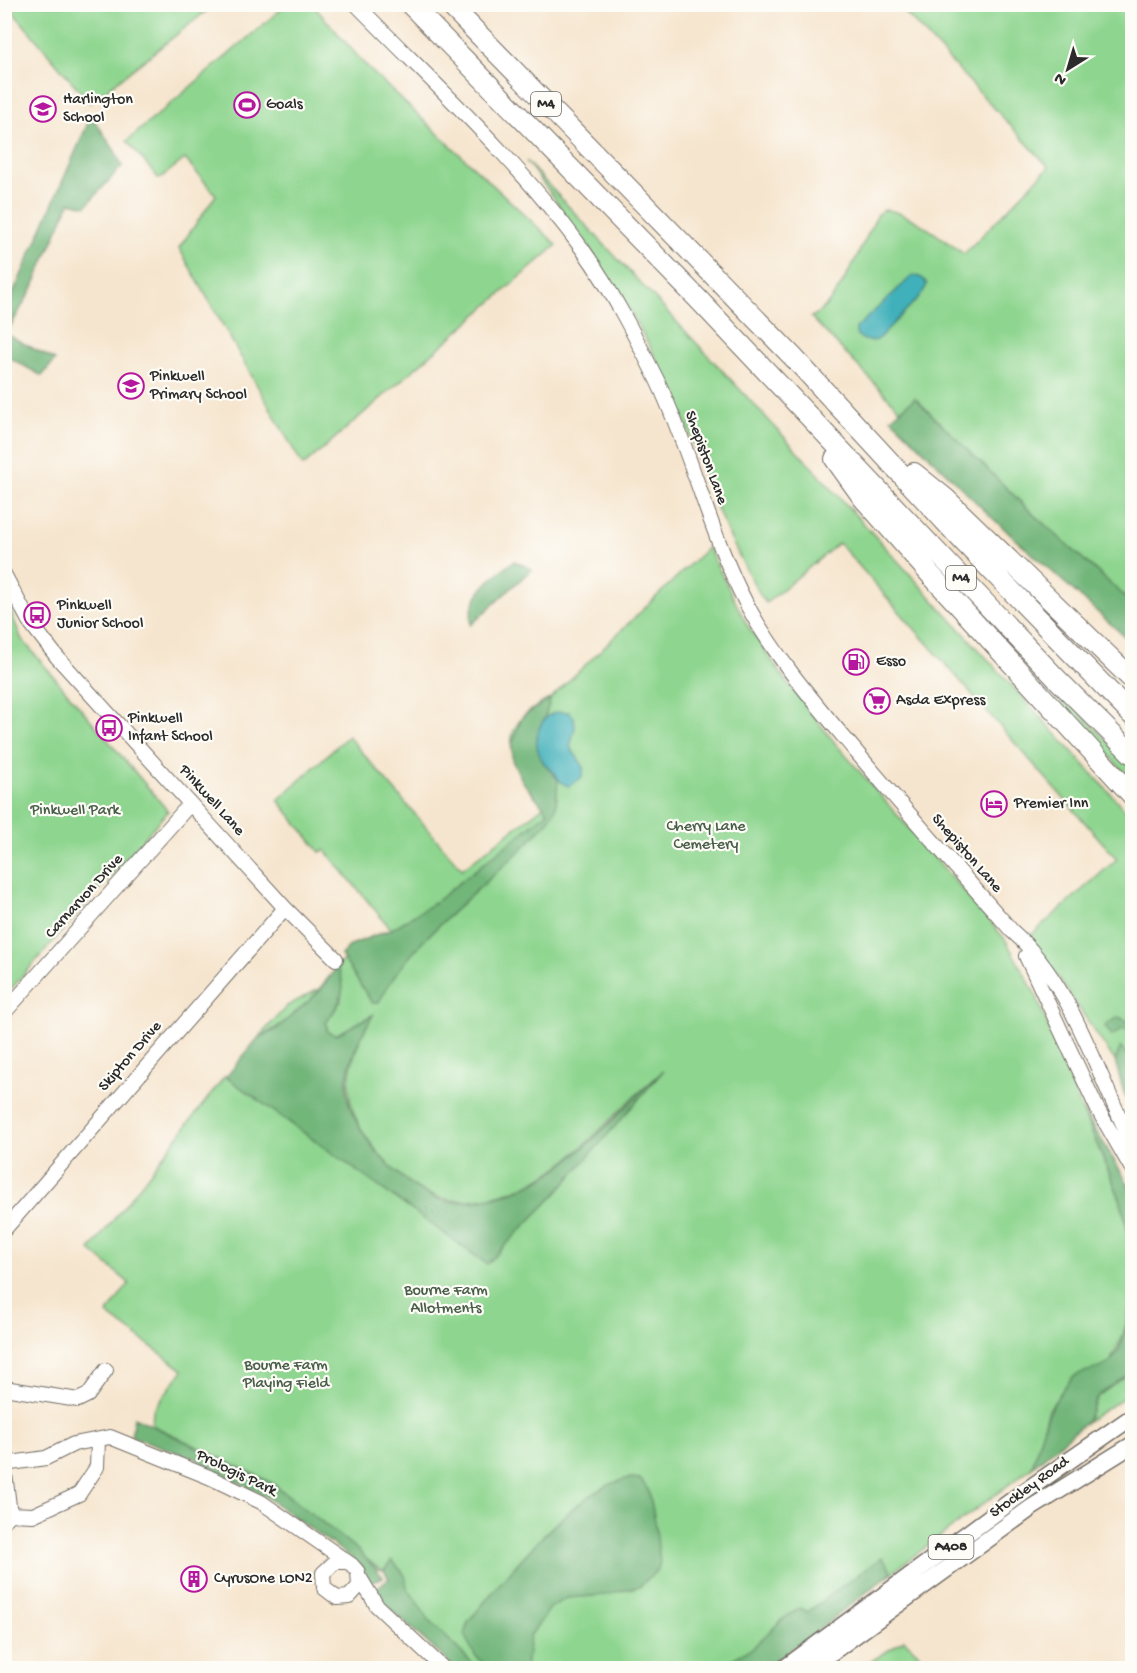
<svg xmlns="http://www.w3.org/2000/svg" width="1137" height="1673" font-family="'Gochi Hand',sans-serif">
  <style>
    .green { fill: #8ed58f; stroke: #5c805d; stroke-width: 1.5 }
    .forest { fill: #72b67a; stroke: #4e7052; stroke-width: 1.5 }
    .water { fill: #40b0ba; stroke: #366e72; stroke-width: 1.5 }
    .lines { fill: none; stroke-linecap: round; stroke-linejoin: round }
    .minor-casing { stroke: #726c64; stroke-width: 16 }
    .major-casing { stroke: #726c64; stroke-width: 19 }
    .highway-casing { stroke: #726c64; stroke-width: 22 }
    .minor { stroke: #fff; stroke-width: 14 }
    .major { stroke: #fff; stroke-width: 16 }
    .highway { stroke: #fff; stroke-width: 20 }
    .labels { text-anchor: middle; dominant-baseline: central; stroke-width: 4.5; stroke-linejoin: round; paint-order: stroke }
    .shield { fill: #fdfcf7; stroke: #6a6a68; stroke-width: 1.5 }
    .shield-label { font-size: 15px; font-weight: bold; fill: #2b2b2b }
    .poi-label { font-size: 16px; fill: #2b2b2b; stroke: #fdfcf7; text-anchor: start }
    .street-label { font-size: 16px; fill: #2b2b2b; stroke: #fdfcf7 }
    .park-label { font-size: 16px; fill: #495e49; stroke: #fdfcf7 }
  </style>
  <rect width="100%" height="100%" fill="#fdfcf7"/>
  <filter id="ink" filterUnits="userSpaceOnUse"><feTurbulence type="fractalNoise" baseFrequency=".0167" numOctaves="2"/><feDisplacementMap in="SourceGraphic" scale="12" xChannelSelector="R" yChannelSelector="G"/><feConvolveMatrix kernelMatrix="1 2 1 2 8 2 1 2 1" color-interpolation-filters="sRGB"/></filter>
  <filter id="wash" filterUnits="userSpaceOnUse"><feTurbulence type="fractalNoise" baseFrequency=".008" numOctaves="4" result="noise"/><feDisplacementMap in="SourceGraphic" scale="24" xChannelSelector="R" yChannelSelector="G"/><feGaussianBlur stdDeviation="1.35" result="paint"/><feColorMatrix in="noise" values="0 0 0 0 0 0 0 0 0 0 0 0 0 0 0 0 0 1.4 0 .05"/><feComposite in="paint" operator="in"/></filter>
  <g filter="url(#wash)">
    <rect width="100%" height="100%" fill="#f6e5ce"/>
    <!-- green -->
    <path class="green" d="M7,5h207l-124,98z
      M286,5h27l55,63 189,177 -254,221 -124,-218 37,-53 -31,-36 -26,20 -32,-38z
      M898,5h234v598l-98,-88 -120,-116 -14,11 -89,-93c26,-10 53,-77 67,-103l6,-4c22,-1 61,31 80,44l85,-87z
      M526,161l251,268 355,388v206l-9,5 9,4v30l-11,-15 -6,14 -85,-125 87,-77 -278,-316 -73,60 -4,-5c-20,-35 -38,-70 -52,-107 -13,-36 -24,-72 -41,-107 -39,-80 -88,-152 -143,-223z
      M708,547l38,76 40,58 49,62 170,196 32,58 22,59 62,145 11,50 -1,57 -9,30 -12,24 -15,8 -21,6 -25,33 -17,58 -266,201h-311l-83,-76 17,-14 -5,-8 -5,-1 -107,-86 -120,-58 1,-15 30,-40 -76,-56 22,-31 -39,-33 135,-174 262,188 168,-185c-14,10 -29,26 -43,39 -42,43 -72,71 -133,81 -47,8 -79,-17 -107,-54 -36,-47 -25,-81 0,-130l-36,20 -8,-3 -2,-9 15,-22 -4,-33c-20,28 -48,55 -79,70l29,-32 32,-17 25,-30 -3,-4 10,-10 40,-16 -66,-79 -5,2 -42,-52 70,-64 114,133 82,-63c-20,-23 -50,-61 -20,-90 7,-7 18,-13 27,-18z
      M4,593l17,45 147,173 -163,185z
      M1030,662l102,104v15l-105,-116z
      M1132,1371v21l-46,30 11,-25z
      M904,1640l30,28h-73z"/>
    <!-- forest -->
    <path class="forest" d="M93,118l22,33 7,15 -36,40 -16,-4 -38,87 -26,45 49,26 -13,16 -37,-21v-43l84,-191z
      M915,398l119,117 98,88v40l-142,-127 -99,-98z
      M514,561l18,8 -61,56c-3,-30 21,-48 43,-64z
      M551,698l-13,41 5,23 15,18 -2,27 -4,9c-51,63 -136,113 -173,186l-7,1 -31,-48 10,-10 41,-16 42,-26 114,-91 -25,-30 -11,-22v-16l10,-27z
      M337,967c13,23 2,37 -11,56l2,9 8,3 37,-20c-13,22 -28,50 -26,77 4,40 54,95 92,107 19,6 48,1 67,-5 61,-16 111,-82 157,-123l-107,123 -69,70 -261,-187 32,-39 17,-8 45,-39z
      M1118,1017l14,6v9l-9,-4 -11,8 -7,-10z
      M1121,1047l11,15v48l-8,-17 -9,-32z
      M1084,1111l48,79v61l-11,-50z
      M1132,1278v93l-35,26 -11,25 -54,45c10,-34 15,-62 40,-89 8,-9 28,-6 38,-16 17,-17 21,-61 22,-84z
      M134,1417l138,66 87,68 24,26 -12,6 -11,-19 -94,-67 -70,-38 -65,-23z
      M631,1478l9,1 9,12 6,30 5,41 -2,7 -18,17 -35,9 -38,3 -17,10 -20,28 -4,32h-38l-13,-13 -11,-20 4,-13c36,-43 107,-136 163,-144z
      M882,1557l10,15 -80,63 -49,33h-46l35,-20 32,-30 16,-10 7,4z
      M392,1560l13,15 2,12 22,33 48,48h-22l-83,-76 17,-14 -5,-8z"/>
    <!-- water -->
    <path class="water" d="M912,276c7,0 11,1 15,8l-4,9 -46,47c-9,2 -14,1 -21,-6v-6z
      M557,712h12l5,5 1,10 -5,20 14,20 -2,10 -13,9c-8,-2 -10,-6 -14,-12 -4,-6 -10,-8 -13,-14 -10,-17 -5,-43 15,-48z"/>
  </g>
  <g filter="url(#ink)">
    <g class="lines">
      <!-- minor casing -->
      <g class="minor-casing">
        <path id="minor" d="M356,4c78,80 161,155 227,246 29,40 52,86 74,130 35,73 52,153 90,225 28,52 68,98 106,143 52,62 106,123 159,183 60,52 85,144 120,212
          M4,574l25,47 28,36 228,251 51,51
          M1026,956l71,152 35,61
          M4,1013l186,-209
          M4,1230l281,-322
          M4,1388l74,12 10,-5 18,-25
          M4,1464l42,-6 28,-14 36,-7 99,40 52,25 91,63 6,7 1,14 -10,11 -12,1 -13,-10 -1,-15 12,-11h11
          M4,1465l6,49 -4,5
          M10,1514l23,1 46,-21 18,-27 1,-26
          M360,1578l17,28 66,62"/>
      </g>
      <!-- major casing -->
      <g class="major-casing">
        <path id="major" d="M785,1668l236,-174 111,-77
          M810,1668l221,-160 101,-63"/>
      </g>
      <!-- highway casing -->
      <g class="highway-casing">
        <path id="highway" d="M410,4l289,296 357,378 76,76
          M449,4l345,354 169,183 169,174
          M835,459l28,39 67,76 202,221
          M914,473l31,25 187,181"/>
      </g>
      <!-- minor -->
      <use href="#minor" class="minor"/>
      <!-- major -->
      <use href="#major" class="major"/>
      <!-- highway -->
      <use href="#highway" class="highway"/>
    </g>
  </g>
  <!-- icons -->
  <defs>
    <g id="stadium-ring" transform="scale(1.35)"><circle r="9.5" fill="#fdfcf7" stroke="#b5179e" stroke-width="1.5"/><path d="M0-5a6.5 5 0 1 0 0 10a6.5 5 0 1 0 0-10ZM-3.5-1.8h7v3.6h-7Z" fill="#b5179e"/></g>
    <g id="school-ring" transform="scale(1.35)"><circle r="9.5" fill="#fdfcf7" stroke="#b5179e" stroke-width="1.5"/><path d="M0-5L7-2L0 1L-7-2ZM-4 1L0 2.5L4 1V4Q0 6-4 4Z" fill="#b5179e"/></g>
    <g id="bus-ring" transform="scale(1.35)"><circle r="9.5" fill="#fdfcf7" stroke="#b5179e" stroke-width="1.5"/><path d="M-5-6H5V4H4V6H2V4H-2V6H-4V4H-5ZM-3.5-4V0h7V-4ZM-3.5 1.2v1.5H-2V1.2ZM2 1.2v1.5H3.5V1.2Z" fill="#b5179e"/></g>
    <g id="fuel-ring" transform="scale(1.35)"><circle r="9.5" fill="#fdfcf7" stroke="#b5179e" stroke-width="1.5"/><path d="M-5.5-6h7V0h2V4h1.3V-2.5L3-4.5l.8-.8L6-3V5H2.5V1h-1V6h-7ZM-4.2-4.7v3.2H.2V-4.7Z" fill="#b5179e"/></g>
    <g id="supermarket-ring" transform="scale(1.35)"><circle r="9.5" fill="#fdfcf7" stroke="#b5179e" stroke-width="1.5"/><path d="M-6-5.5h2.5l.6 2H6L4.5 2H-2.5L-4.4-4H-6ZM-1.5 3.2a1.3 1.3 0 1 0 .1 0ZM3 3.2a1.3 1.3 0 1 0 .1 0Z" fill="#b5179e"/></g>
    <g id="hotel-ring" transform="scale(1.35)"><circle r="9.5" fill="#fdfcf7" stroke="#b5179e" stroke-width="1.5"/><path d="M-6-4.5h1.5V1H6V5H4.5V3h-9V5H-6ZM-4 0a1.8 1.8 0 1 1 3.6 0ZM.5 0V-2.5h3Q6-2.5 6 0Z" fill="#b5179e"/></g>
    <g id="building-ring" transform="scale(1.35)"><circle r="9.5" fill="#fdfcf7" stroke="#b5179e" stroke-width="1.5"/><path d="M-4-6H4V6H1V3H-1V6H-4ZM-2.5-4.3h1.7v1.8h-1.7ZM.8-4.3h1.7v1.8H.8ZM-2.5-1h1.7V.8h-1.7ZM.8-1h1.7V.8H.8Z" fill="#b5179e"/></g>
  </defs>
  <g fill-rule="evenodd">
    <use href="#stadium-ring" x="247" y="105"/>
    <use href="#school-ring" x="43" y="109"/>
    <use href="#school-ring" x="131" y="386"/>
    <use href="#bus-ring" x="37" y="615"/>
    <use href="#fuel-ring" x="856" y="662"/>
    <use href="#supermarket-ring" x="877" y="701"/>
    <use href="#bus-ring" x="109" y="728"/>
    <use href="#hotel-ring" x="994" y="804"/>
    <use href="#building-ring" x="194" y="1579"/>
  </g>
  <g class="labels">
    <!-- shield labels -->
    <g class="shield">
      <rect x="531" y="92" width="30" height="24" rx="4.5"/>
      <rect x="946" y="566" width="30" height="24" rx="4.5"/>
      <rect x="928.5" y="1535" width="45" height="24" rx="4.5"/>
    </g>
    <g class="shield-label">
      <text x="546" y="104">M4</text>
      <text x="961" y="578">M4</text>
      <text x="951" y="1547">A408</text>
    </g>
    <!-- poi labels -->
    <g class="poi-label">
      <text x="63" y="100">Harlington<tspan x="63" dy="18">School</tspan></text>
      <text x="266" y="105">Goals</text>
      <text x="150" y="377">Pinkwell<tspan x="150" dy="18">Primary School</tspan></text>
      <text x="57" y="606">Pinkwell<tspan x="57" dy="18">Junior School</tspan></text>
      <text x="876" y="662">Esso</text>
      <text x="896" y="701">Asda Express</text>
      <text x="128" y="719">Pinkwell<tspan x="128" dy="18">Infant School</tspan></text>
      <text x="1014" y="804">Premier Inn</text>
      <text x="214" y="1579">CyrusOne LON2</text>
    </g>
    <!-- street labels -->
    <g class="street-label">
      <text transform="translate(705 458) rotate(70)">Shepiston Lane</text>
      <text transform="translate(211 801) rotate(48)">Pinkwell Lane</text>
      <text transform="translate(966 854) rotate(49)">Shepiston Lane</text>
      <text transform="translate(85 897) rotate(-48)">Carnarvon Drive</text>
      <text transform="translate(131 1057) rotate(-49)">Skipton Drive</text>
      <text transform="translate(236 1474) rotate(26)">Prologis Park</text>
      <text transform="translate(1030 1488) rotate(-36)">Stockley Road</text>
    </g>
    <!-- park labels -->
    <g class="park-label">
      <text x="75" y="811">Pinkwell Park</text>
      <text x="706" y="827">Cherry Lane<tspan x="706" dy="18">Cemetery</tspan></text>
      <text x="446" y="1291">Bourne Farm<tspan x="446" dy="18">Allotments</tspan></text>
      <text x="286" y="1366">Bourne Farm<tspan x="286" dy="18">Playing Field</tspan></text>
    </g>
  </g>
  <!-- margin -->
  <rect width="1137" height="1673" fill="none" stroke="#fdfcf7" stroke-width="24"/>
  <!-- north arrow -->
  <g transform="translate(1068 69) rotate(217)" stroke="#fdfcf7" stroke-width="4.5" paint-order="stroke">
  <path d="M0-4.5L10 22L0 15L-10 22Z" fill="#2b2b2b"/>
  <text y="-9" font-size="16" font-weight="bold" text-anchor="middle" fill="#2b2b2b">N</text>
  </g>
</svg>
